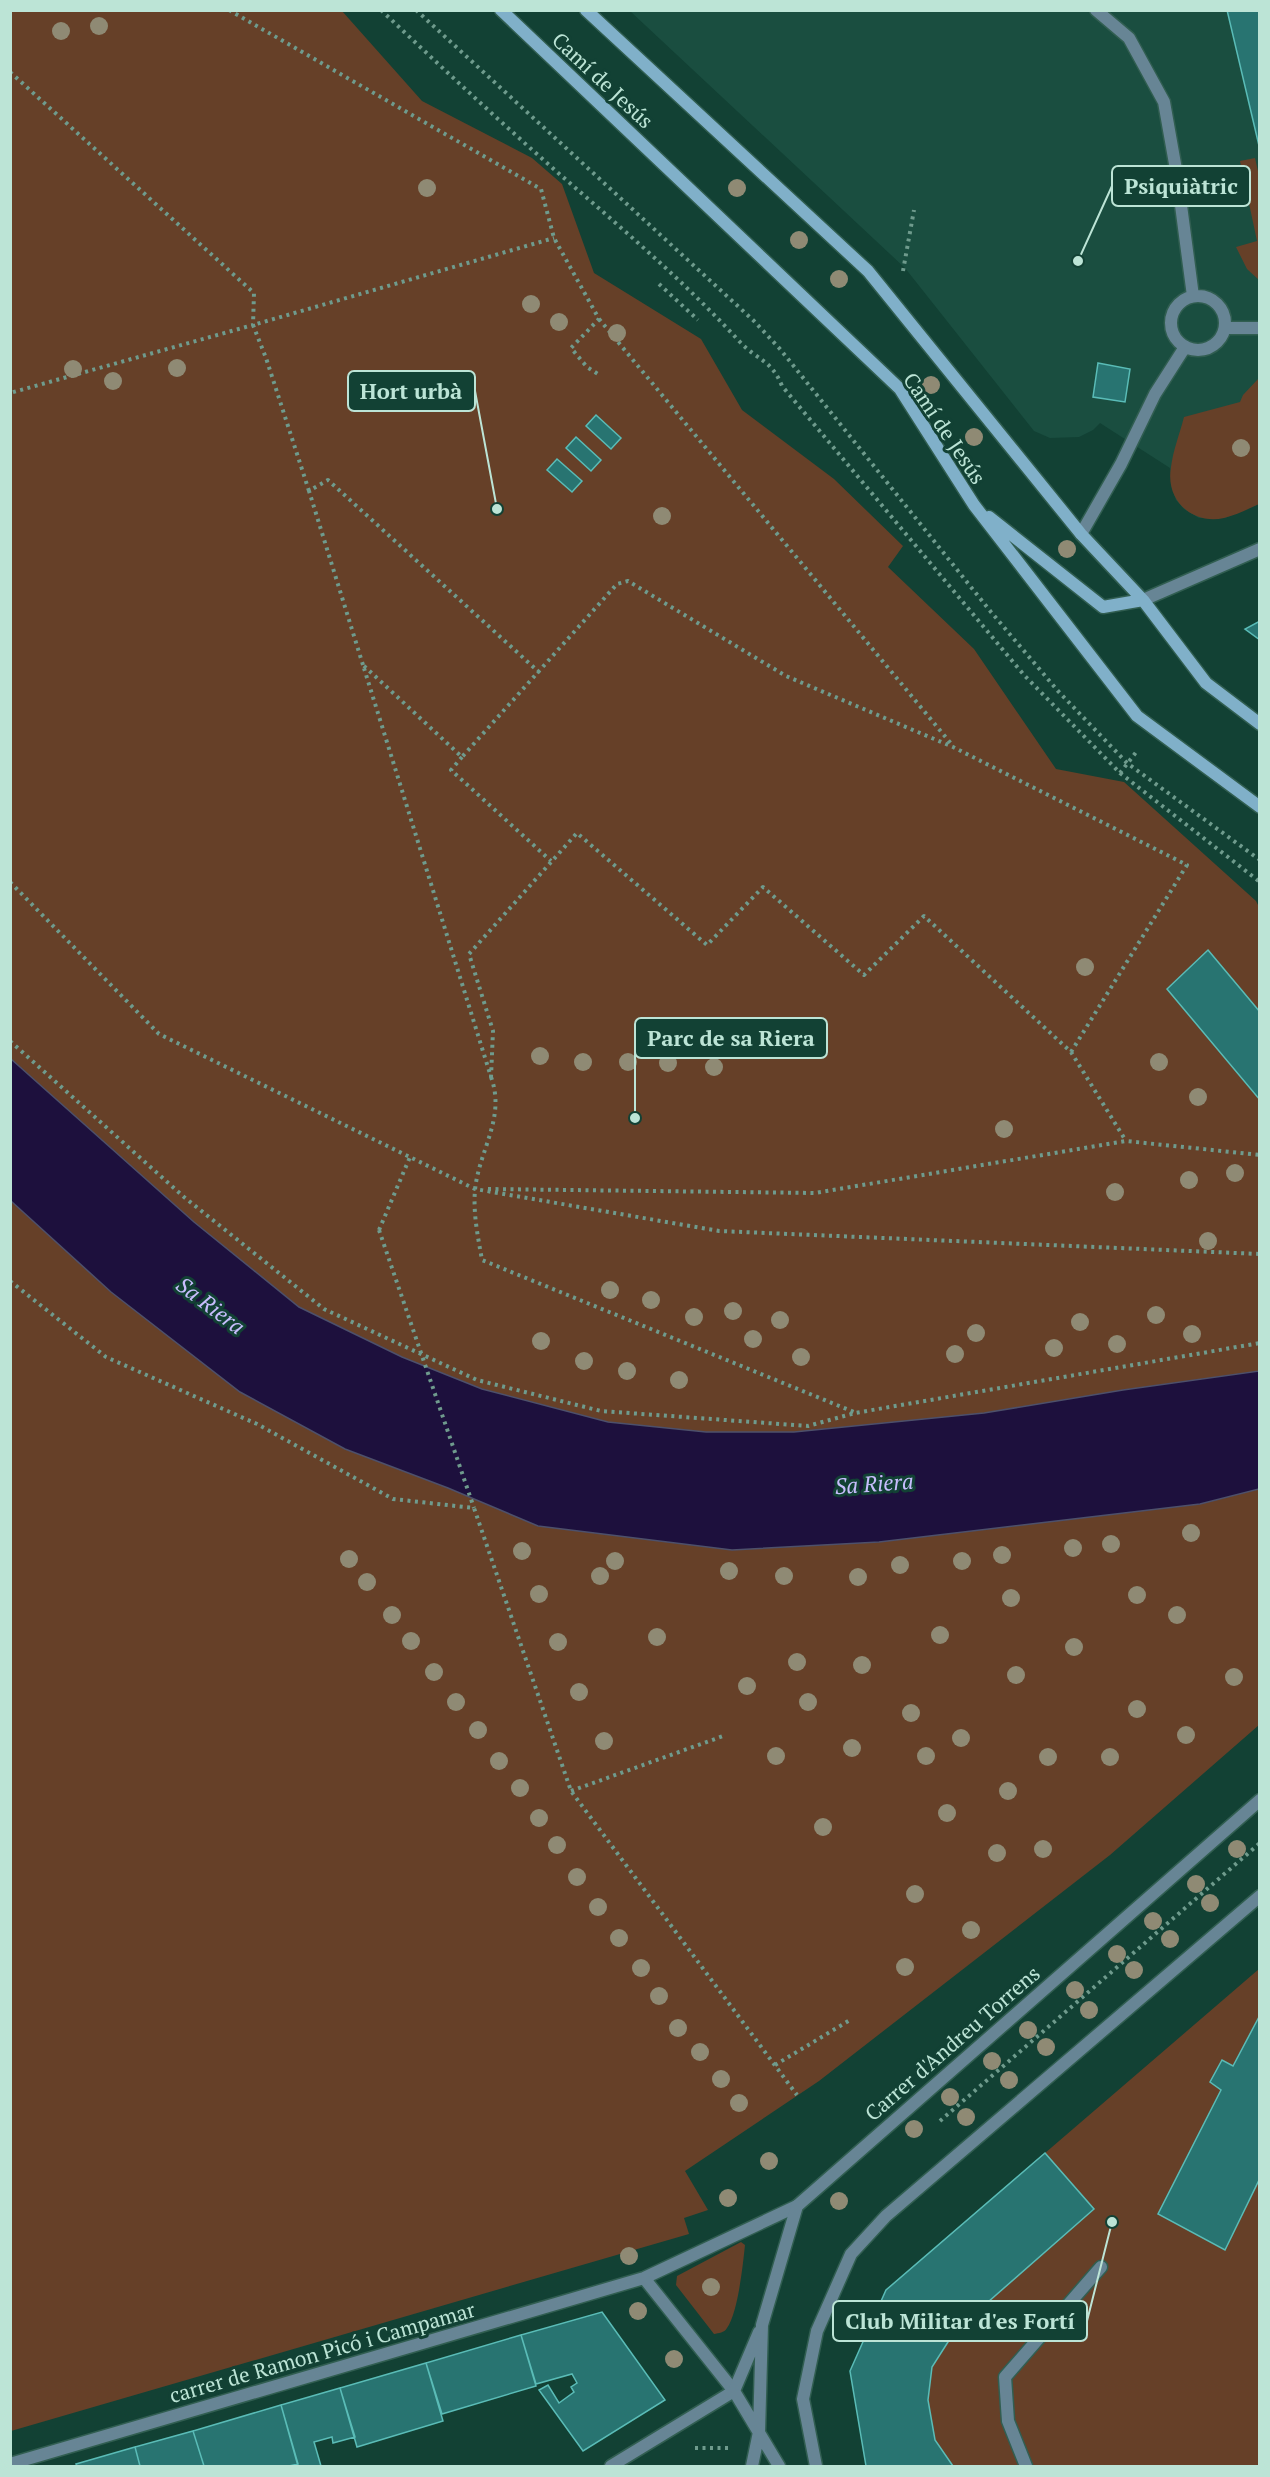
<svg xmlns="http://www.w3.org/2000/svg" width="1270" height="2477" font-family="'PT Serif',serif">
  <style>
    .built { fill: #1a4e40 }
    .green { fill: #664028 }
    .water { fill: #1d103d; stroke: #4d506b; stroke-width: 1.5 }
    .building { fill: #287471; stroke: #5abcb7; stroke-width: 1.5 }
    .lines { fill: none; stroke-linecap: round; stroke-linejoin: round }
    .service-casing { stroke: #315e51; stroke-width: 15 }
    .minor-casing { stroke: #315e51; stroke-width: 15 }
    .tertiary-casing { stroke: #315e51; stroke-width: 15 }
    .secondary-casing { stroke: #315e51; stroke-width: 15 }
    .path { stroke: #6f9b8d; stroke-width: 4; stroke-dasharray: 3 4.5; stroke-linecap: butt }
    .service { stroke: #678595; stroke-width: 12 }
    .minor { stroke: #678595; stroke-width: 12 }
    .tertiary { stroke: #678595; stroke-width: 12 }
    .secondary { stroke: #80b0c9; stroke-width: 12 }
    .path-bridge { stroke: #6f9b8d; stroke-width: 4; stroke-dasharray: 3 4.5; stroke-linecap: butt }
    .tree { fill: #8f8a74 }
    .labels { text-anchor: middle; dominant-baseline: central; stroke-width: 6; stroke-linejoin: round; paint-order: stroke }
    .street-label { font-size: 21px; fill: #bce4d6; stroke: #124134 }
    .water-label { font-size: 22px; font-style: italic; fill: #c7bdfd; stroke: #124134 }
    .leader { fill: none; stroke: #bce4d6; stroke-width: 2 }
    .callout-dot { fill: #bce4d6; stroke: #124134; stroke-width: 2 }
    .callout { fill: #124134; stroke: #bce4d6; stroke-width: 2 }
    .callout-label { font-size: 22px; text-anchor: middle; font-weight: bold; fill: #bce4d6 }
  </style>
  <rect width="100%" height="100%" fill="#124134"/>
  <!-- built -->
  <path class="built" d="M630,11h629v493l-34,14h-26l-15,-9 -8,-9 -4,-12 -2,-20 -70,-45 -7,7 -14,7 -29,1 -16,-7 -129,-163z"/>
  <!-- green -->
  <path class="green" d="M11,11h331l80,90 110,57 30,26 32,89 107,66 41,71 92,69 69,67 -15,21 86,82 82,120 68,13 132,119 3,6v818l-149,130 -291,226 -134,90 23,39 -24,8 5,16 -678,197z
    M1255,158l5,22 -1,100 -12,-11 -11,-22 21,-6 -17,-80z
    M1259,378v126c-11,5 -23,11 -35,14 -32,7 -59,-18 -53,-51 2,-17 9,-34 13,-50l56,-15 3,-7z
    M1259,1969v497h-393l-16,-95 36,-81z
    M741,2242l4,3c-2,19 -7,68 -18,83 -3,5 -8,5 -13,6l-38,-49 1,-9z"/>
  <!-- water -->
  <path class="water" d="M11,1059l183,163 105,85 103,50 80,32 126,33 98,10h88l190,-19 139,-23 136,-19v118l-59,15 -321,38 -147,8 -194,-24 -90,-38 -103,-39 -105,-57 -129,-100 -100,-91z"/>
  <!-- building -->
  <path class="building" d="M1227,10h33v140z
    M1098,363l32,6 -5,33 -32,-5z
    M596,415l25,23 -10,11 -25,-23z
    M576,437l25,23 -10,11 -25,-23z
    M557,459l25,22 -10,11 -25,-22z
    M1260,621v19l-15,-11z
    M1208,950l52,62v88l-93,-111z
    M1260,2015v163l-35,72 -67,-36 63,-124 -11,-8 12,-22 11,6z
    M1045,2153l49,56 -139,122 -23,36 -4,33 7,40 18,26h-87l-16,-95 36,-81z
    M602,2312l63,88 -82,51 -44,-61 9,-5 11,18 15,-11 -3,-5 6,-4 -5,-9 -36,10 -15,-49z
    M521,2335l15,51 -94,28 -16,-51z
    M426,2363l17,58 -86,26 -17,-59z
    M340,2388l15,49 -22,6 -1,-6 -18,5 7,24h-23l-17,-61z
    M281,2405l17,59 -9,2h-85l-11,-35z
    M193,2431l11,35h-64l-5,-19z
    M135,2447l5,19h-63l-1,-2z"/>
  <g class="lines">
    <!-- service casing -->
    <g class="service-casing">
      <path id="service" d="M1096,10l33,28 35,64 13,73 16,121
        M1171 323a27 27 0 1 1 54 0a27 27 0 1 1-54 0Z
        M1226,328h34
        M1081,534l40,-70 34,-70 30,-47
        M1026,2466l-18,-45 -3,-44 96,-110"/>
    </g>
    <!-- minor casing -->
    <g class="minor-casing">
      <path id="minor" d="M1143,600l117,-51
        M644,2278l90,113
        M10,2464l634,-186 153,-72"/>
    </g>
    <!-- tertiary casing -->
    <g class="tertiary-casing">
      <path id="tertiary" d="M734,2391l45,75
        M734,2391l25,-59
        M611,2466l123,-75
        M752,2466l7,-34 3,-107 35,-119 463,-406
        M816,2466l-13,-67 14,-68 34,-77 35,-38 374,-320"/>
    </g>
    <!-- secondary casing -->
    <g class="secondary-casing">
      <path id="secondary" d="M501,10l399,379 74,116 163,211 123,91
        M586,10l282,261 213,263 62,66 63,83 54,41
        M989,517l114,90 40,-7"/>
    </g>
    <!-- path -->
    <path class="path" d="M229,10l312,179 13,49 45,81 -28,29 16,19 14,9
      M381,10c58,55 116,109 175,161 63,55 127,109 184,171 18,19 31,17 42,44l242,289 96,98 17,-22
      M416,10l338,311 26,28 211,263 67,79 69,72 133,97
      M10,72l244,221 -1,32 -243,68
      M903,271l11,-61
      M659,284l39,36
      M599,319l354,427
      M309,491l-43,-133 -13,-33 301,-87
      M363,665l-54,-174 19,-11 212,193
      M462,757l-11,13 100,91
      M1120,773l140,109
      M10,882l149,152 316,155 244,42 541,23
      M10,1041l174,156 140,112 153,71 124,31 207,15 47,-13 405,-70
      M1071,1052l116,-187 -234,-118 -167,-71 -158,-95 -11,3 -155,173 -99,-92 128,412 2,-46 -24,-77 108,-121 130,112 56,-58 101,88 60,-59 147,136 55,89
      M491,1077c15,41 -12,73 -16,113 -2,24 3,47 7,70l372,152
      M488,1189l327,4 311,-52 134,14
      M379,1230l31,-73
      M10,1281l96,76 151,67 136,75 81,9 97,283 226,304
      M571,1791l155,-56
      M775,2065l75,-45
      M940,2121l320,-278
      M695,2448h35"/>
    <!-- service -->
    <use href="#service" class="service"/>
    <!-- minor -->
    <use href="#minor" class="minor"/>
    <!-- tertiary -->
    <use href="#tertiary" class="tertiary"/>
    <!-- secondary -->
    <use href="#secondary" class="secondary"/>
    <!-- path-bridge -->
    <path class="path-bridge" d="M379,1230l95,278"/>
  </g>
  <!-- trees -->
  <g class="tree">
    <circle cx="99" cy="26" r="9"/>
    <circle cx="61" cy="31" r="9"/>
    <circle cx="427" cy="188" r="9"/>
    <circle cx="737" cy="188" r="9"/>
    <circle cx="799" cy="240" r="9"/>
    <circle cx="839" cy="279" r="9"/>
    <circle cx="531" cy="304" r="9"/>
    <circle cx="559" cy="322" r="9"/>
    <circle cx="617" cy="333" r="9"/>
    <circle cx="177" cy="368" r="9"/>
    <circle cx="73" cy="369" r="9"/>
    <circle cx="113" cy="381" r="9"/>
    <circle cx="931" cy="385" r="9"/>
    <circle cx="974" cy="437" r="9"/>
    <circle cx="1241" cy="448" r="9"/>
    <circle cx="662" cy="516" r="9"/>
    <circle cx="1067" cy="549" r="9"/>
    <circle cx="1085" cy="967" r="9"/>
    <circle cx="540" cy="1056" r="9"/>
    <circle cx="583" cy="1062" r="9"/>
    <circle cx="628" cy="1062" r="9"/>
    <circle cx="1159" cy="1062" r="9"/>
    <circle cx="668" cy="1063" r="9"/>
    <circle cx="714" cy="1067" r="9"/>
    <circle cx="1198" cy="1097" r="9"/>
    <circle cx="1004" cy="1129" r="9"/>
    <circle cx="1235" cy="1173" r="9"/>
    <circle cx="1189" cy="1180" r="9"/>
    <circle cx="1115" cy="1192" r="9"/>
    <circle cx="1208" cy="1241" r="9"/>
    <circle cx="610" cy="1290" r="9"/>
    <circle cx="651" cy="1300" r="9"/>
    <circle cx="733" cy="1311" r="9"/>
    <circle cx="1156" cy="1315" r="9"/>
    <circle cx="694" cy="1317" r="9"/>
    <circle cx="780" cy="1320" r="9"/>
    <circle cx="1080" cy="1322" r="9"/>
    <circle cx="976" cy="1333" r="9"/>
    <circle cx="1192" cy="1334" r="9"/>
    <circle cx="753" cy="1339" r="9"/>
    <circle cx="541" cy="1341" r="9"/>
    <circle cx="1117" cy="1344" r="9"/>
    <circle cx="1054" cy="1348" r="9"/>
    <circle cx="955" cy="1354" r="9"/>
    <circle cx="801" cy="1357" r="9"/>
    <circle cx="584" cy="1361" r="9"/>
    <circle cx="627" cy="1371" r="9"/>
    <circle cx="679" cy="1380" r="9"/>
    <circle cx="1191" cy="1533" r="9"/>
    <circle cx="1111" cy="1544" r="9"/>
    <circle cx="1073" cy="1548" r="9"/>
    <circle cx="522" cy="1551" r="9"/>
    <circle cx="1002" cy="1555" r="9"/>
    <circle cx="349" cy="1559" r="9"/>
    <circle cx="615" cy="1561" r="9"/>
    <circle cx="962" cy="1561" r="9"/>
    <circle cx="900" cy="1565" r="9"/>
    <circle cx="729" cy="1571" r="9"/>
    <circle cx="600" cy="1576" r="9"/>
    <circle cx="784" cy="1576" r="9"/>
    <circle cx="858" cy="1577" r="9"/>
    <circle cx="367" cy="1582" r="9"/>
    <circle cx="539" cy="1594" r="9"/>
    <circle cx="1137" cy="1595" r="9"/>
    <circle cx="1011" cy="1598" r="9"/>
    <circle cx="392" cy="1615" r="9"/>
    <circle cx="1177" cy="1615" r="9"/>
    <circle cx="940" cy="1635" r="9"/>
    <circle cx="657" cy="1637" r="9"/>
    <circle cx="411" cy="1641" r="9"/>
    <circle cx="558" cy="1642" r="9"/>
    <circle cx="1074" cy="1647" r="9"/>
    <circle cx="797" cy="1662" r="9"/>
    <circle cx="862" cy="1665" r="9"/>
    <circle cx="434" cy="1672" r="9"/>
    <circle cx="1016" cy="1675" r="9"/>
    <circle cx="1234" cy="1677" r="9"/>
    <circle cx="747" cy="1686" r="9"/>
    <circle cx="579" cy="1692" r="9"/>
    <circle cx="456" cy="1702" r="9"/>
    <circle cx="808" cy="1702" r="9"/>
    <circle cx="1137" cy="1709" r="9"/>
    <circle cx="911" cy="1713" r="9"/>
    <circle cx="478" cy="1730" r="9"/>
    <circle cx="1186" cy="1735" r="9"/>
    <circle cx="961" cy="1738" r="9"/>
    <circle cx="604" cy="1741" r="9"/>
    <circle cx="852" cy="1748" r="9"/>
    <circle cx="776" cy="1756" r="9"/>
    <circle cx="926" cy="1756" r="9"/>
    <circle cx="1048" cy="1757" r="9"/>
    <circle cx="1110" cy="1757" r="9"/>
    <circle cx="499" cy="1761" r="9"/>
    <circle cx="520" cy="1788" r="9"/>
    <circle cx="1008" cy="1791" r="9"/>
    <circle cx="947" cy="1813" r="9"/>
    <circle cx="539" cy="1818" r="9"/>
    <circle cx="823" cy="1827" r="9"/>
    <circle cx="557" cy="1845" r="9"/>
    <circle cx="1043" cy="1849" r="9"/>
    <circle cx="1237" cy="1849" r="9"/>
    <circle cx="997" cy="1853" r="9"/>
    <circle cx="577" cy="1877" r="9"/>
    <circle cx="1196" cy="1884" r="9"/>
    <circle cx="915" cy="1894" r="9"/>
    <circle cx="1210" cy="1903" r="9"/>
    <circle cx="598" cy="1907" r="9"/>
    <circle cx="1153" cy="1921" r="9"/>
    <circle cx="971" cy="1930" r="9"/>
    <circle cx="619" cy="1938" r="9"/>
    <circle cx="1170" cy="1939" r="9"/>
    <circle cx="1117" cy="1954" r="9"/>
    <circle cx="905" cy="1967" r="9"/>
    <circle cx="641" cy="1968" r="9"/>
    <circle cx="1134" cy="1970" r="9"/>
    <circle cx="1075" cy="1990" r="9"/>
    <circle cx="659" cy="1996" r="9"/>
    <circle cx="1089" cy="2010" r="9"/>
    <circle cx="678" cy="2028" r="9"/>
    <circle cx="1028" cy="2030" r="9"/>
    <circle cx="1046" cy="2047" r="9"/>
    <circle cx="700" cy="2052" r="9"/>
    <circle cx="992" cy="2061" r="9"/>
    <circle cx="721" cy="2079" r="9"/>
    <circle cx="1009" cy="2080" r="9"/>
    <circle cx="950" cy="2097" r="9"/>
    <circle cx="739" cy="2103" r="9"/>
    <circle cx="966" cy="2117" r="9"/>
    <circle cx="914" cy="2129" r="9"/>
    <circle cx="769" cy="2161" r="9"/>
    <circle cx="728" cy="2198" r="9"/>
    <circle cx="839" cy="2201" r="9"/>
    <circle cx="629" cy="2256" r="9"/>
    <circle cx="711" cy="2287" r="9"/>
    <circle cx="638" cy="2311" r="9"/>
    <circle cx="674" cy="2359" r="9"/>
  </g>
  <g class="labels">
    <!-- street labels -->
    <g class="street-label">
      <text transform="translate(603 80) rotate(43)">Camí de Jesús</text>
      <text transform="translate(945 428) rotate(56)">Camí de Jesús</text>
      <text transform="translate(952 2043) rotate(-41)">Carrer d'Andreu Torrens</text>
      <text transform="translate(322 2352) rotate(-16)">carrer de Ramon Picó i Campamar</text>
    </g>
    <!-- water labels -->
    <g class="water-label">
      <text transform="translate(211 1305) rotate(37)">Sa Riera</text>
      <text transform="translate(874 1483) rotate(-4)">Sa Riera</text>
    </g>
  </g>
  <!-- callouts -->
  <path class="leader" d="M1078 261L1112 186M497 509L475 391M635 1118L635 1038M1112 2222L1087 2321"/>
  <g class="callout-dot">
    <circle cx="1078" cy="261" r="6"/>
    <circle cx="497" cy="509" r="6"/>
    <circle cx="635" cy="1118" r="6"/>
    <circle cx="1112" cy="2222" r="6"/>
  </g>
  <g class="callout">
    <rect x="1112" y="166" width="138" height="40" rx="6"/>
    <rect x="348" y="371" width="127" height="40" rx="6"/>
    <rect x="635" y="1018" width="192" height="40" rx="6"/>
    <rect x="833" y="2301" width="254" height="40" rx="6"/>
  </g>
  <g class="callout-label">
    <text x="1181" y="194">Psiquiàtric</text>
    <text x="411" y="399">Hort urbà</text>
    <text x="731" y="1046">Parc de sa Riera</text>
    <text x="960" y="2329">Club Militar d'es Fortí</text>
  </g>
  <!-- border -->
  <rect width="1270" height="2477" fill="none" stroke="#bce4d6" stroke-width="24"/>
</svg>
